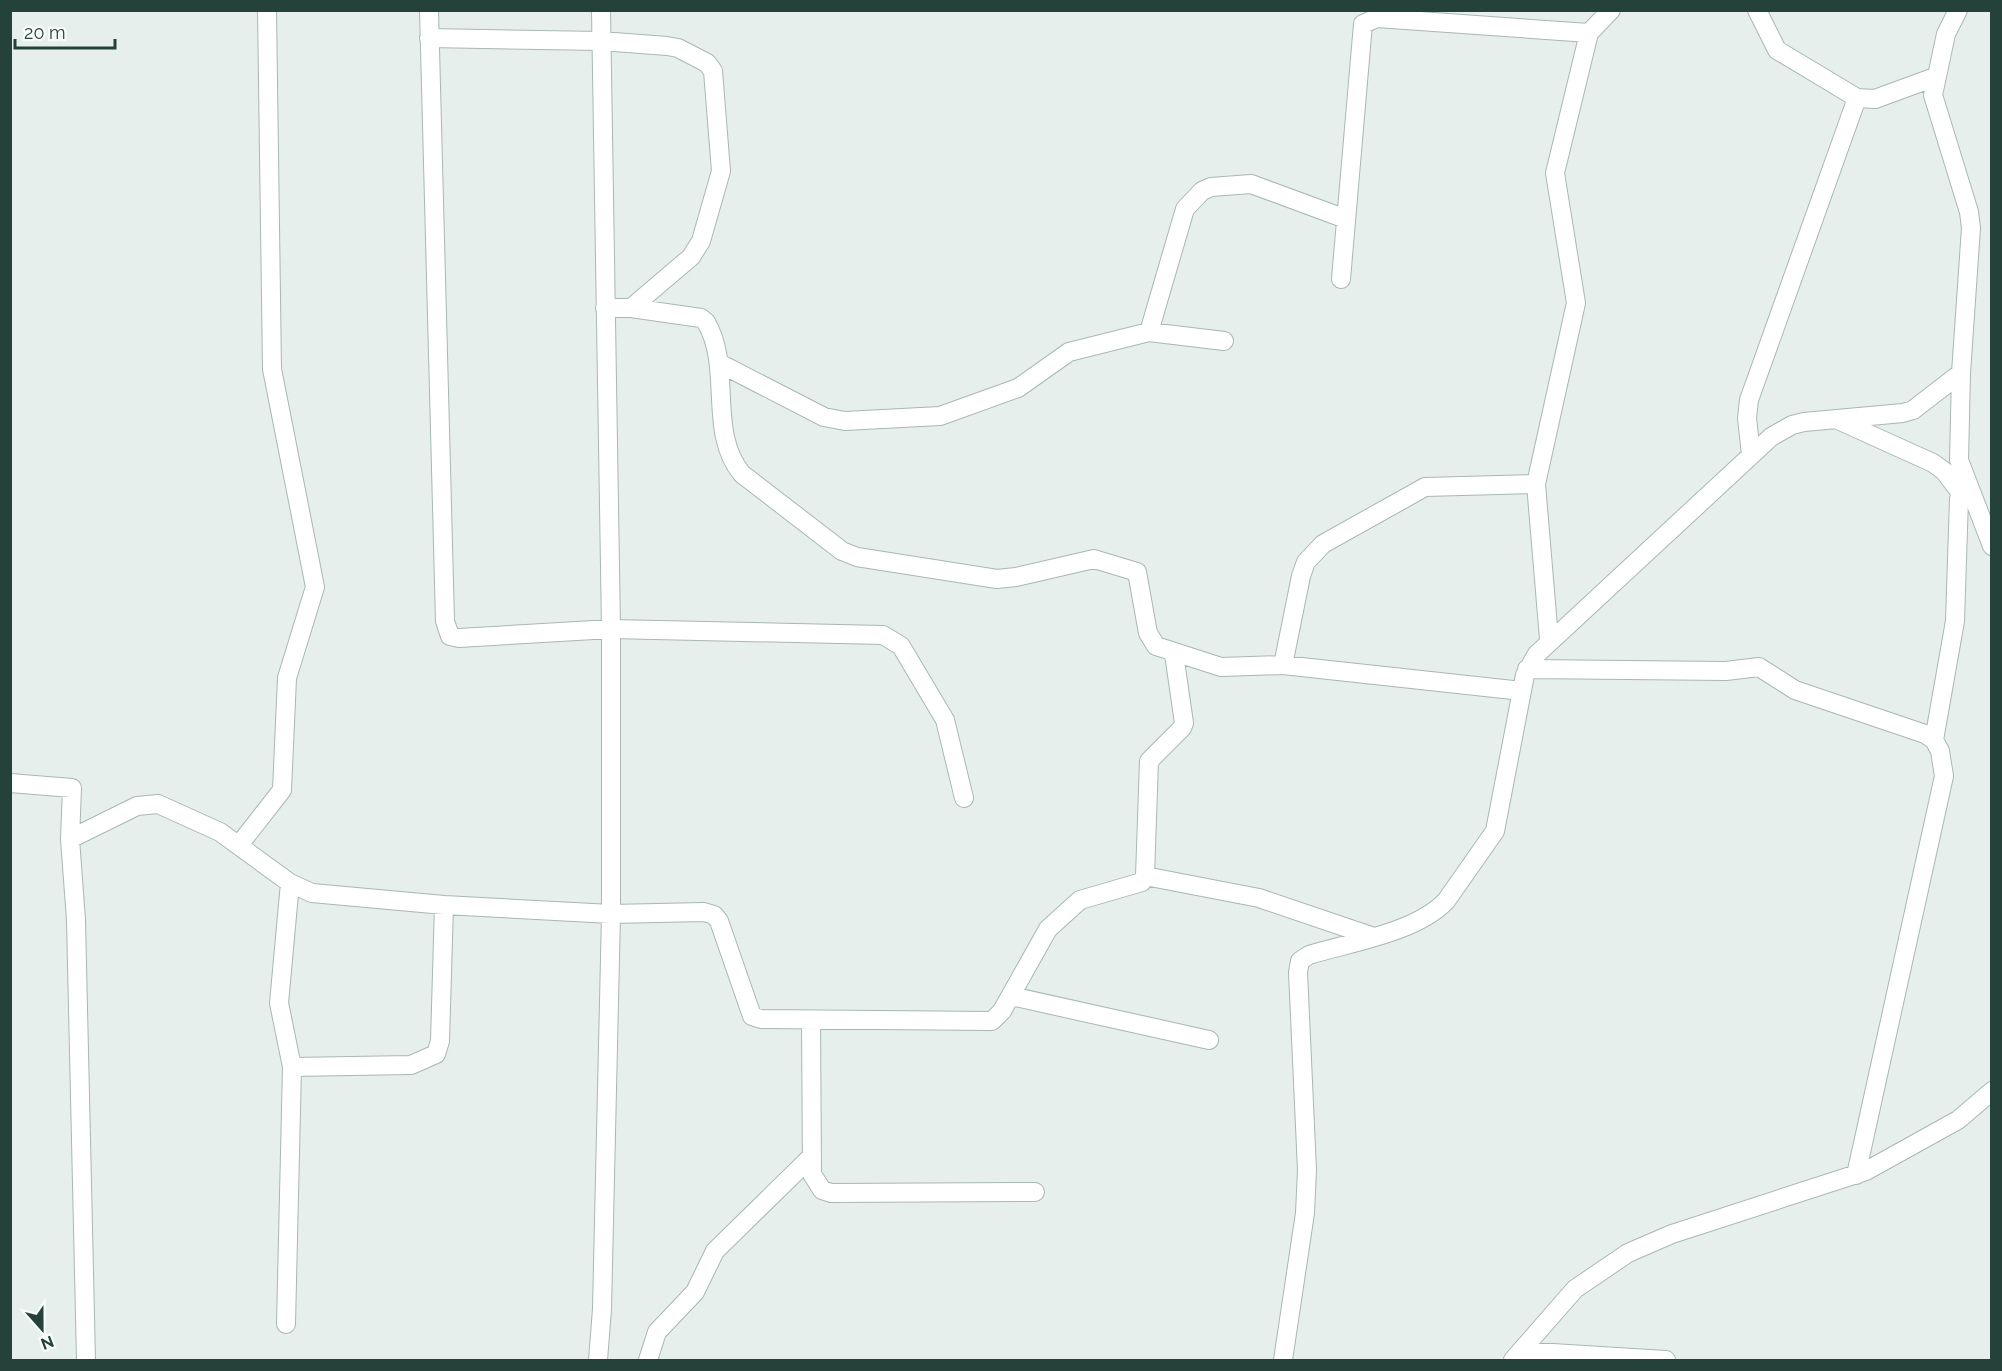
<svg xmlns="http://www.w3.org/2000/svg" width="2002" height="1371" font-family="Raleway,sans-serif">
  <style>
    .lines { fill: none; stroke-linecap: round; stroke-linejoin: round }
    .street-casing { stroke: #a8b8b2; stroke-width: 20 }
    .street { stroke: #fff; stroke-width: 18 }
  </style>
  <rect width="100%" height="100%" fill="#e6efeb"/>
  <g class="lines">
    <!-- street casing -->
    <g class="street-casing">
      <path id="street" d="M429,10l16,611 5,15 9,2 152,-9 272,6 18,11 44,74 19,78
        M1757,10l20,40 80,48 18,1 60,-22
        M1958,10l-12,24 -13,61 36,117 2,16 -10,145 -2,87 33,86
        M429,38l172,3 66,5 11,2 29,15 6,8 8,100 -20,70 -10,16 -60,51
        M1341,279l22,-255 14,-6 212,15
        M605,308h26l70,10 5,4c27,46 1,110 36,152l100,77 15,6 140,22 19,-2 78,-18 43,13 11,61 8,13 65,21 62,-2 18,-89 5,-14 17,-18 102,-57 111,-3
        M1149,332l36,-123 17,-18 9,-4 40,-3 95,35
        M719,363l105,54 21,4 95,-5 78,-28 51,-36 80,-20 75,9
        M1838,420l95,43 11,8 16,21
        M1751,455l-4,-37 2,-18 108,-302
        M1549,639l-13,-155 40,-181 -21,-130 34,-140 22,-23
        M1283,665l239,26
        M1527,669l199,2 33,-4 36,23 130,44 9,6 6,11 4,25 -88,399
        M1934,740l21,-119 4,-122 8,-17
        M10,783l62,5 -2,51 6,81 10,440
        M70,839l67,-33 21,-2 62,28 70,51 22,10 132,12 167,9 93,-2 10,3 5,6 33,95 9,3 231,2 10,-10 46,-82 32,-29 55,-16 7,-2 3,-6 4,-115 33,-33 2,-5 -10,-69
        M239,845l43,-55 5,-112 28,-91 -43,-218 -5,-359
        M1145,876l114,22 112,38
        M1011,996l198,44
        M811,1020l1,154 10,16 9,3 204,-1
        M292,1067l119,-2 25,-11 4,-13 4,-136
        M286,1324l6,-257 -13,-64 11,-120
        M1521,1351l145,9
        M598,1360l4,-51 9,-395v-285l-10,-619
        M648,1360l9,-28 38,-40 20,-41 97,-95
        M1283,1360l22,-147 2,-43 -9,-198 2,-11 9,-6c42,-13 106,-22 137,-54l49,-70 30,-156 12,-21 234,-217 21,-12 12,-3 99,-9 10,-3 48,-37
        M1513,1360l62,-71 53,-36 44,-19 194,-63 92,-51 34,-29"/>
    </g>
    <!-- street -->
    <use href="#street" class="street"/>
  </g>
  <!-- border -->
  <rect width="2002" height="1371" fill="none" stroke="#24423a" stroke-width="24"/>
  <!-- north arrow -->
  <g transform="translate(42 1329) rotate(159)" stroke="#f7fbf9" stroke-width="4.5" paint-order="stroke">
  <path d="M0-4.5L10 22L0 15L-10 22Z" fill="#24423a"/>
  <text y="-9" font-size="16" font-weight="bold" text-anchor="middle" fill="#24423a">N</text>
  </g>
  <!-- scale -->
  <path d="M15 39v9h100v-9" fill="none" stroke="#24423a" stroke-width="3"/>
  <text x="24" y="39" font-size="18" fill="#24423a" stroke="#f7fbf9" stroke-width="4.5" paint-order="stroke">20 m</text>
</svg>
